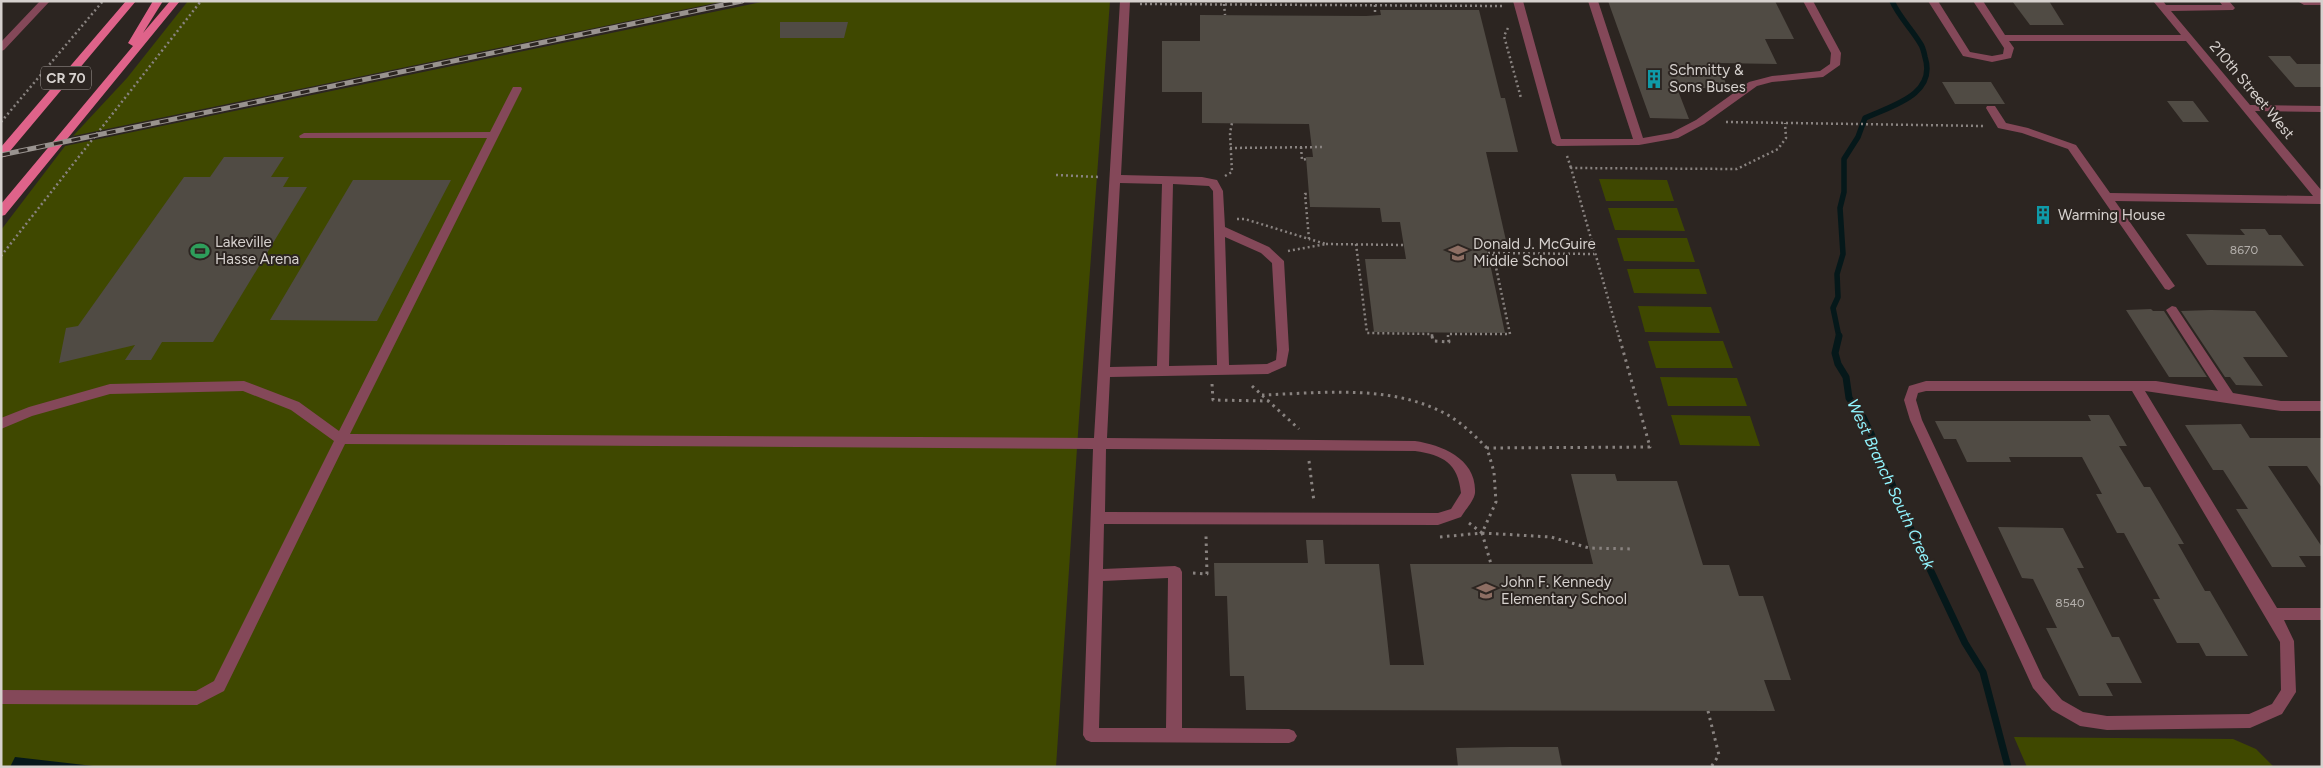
<svg xmlns="http://www.w3.org/2000/svg" width="2323" height="768" font-family="Figtree,sans-serif">
  <style>
    .green { fill: #3f4800 }
    .water { fill: #05181a }
    .lines { fill: none; stroke-linecap: round; stroke-linejoin: round }
    .stream-far1 { stroke: #05181a; stroke-width: 5.5 }
    .stream { stroke: #05181a; stroke-width: 7 }
    .building { fill: #504b44 }
    .path-far1 { stroke: #898380; stroke-width: 2.5; stroke-dasharray: 2 3; stroke-linecap: butt }
    .path { stroke: #898380; stroke-width: 3; stroke-dasharray: 2.5 4.5; stroke-linecap: butt }
    .minor { fill: #844859; fill-rule: evenodd }
    .major { fill: #df638a; fill-rule: evenodd }
    .rail-casing { stroke: #99938f; stroke-width: 5 }
    .rail { stroke: #2c2521; stroke-width: 3; stroke-dasharray: 9; stroke-linecap: butt }
    .labels { text-anchor: middle; dominant-baseline: central; stroke-width: 4; stroke-linejoin: round; paint-order: stroke }
    .number-label { font-size: 12px; fill: #b4b0ac }
    .shield { fill: #2c2521; stroke: #a39d9a; stroke-width: 1 }
    .shield-label { font-size: 14px; font-weight: bold; fill: #d6d1ce }
    .poi-label { font-size: 15px; fill: #d6d1ce; stroke: #2c2521; text-anchor: start }
    .street-label { font-size: 15px; fill: #d6d1ce; stroke: #2c2521 }
    .water-label { font-size: 16px; font-style: italic; fill: #91f4fe; stroke: #2c2521 }
  </style>
  <rect width="100%" height="100%" fill="#2c2521"/>
  <!-- green -->
  <path class="green" d="M188,1h537l-652,135 54,-58z
    M766,1h344l-31,417 -23,349h-1055v-537l64,-84z
    M1599,179l68,1 7,21h-68z
    M1608,208h69l8,23 -70,-1z
    M1617,238h70l8,24 -71,-1z
    M1627,269h72l8,25 -73,-1z
    M1638,306l73,1 9,26 -75,-1z
    M1648,341h75l10,27h-77z
    M1660,377l77,1 10,28h-79z
    M1671,415l79,1 10,30 -80,-1z
    M2014,737l219,2 23,10 18,18h-247z"/>
  <!-- water -->
  <path class="water" d="M15,757l87,10h-92z"/>
  <g class="lines">
    <!-- stream-far1 -->
    <path class="stream-far1" d="M1839,337l-6,-29 5,-11 -1,-23 6,-20 -3,-46 4,-16v-33l14,-22 7,-19c26,-12 72,-23 60,-61 -1,-5 -2,-10 -5,-14 -9,-15 -21,-26 -28,-42"/>
    <!-- stream -->
    <path class="stream" d="M1839,336l-4,17 3,11 8,13 3,21 14,19 10,21 2,12 15,29 11,29 64,135 18,29 25,95"/>
  </g>
  <!-- building -->
  <path class="building" d="M1608,1h167l19,38h-29l12,25 -60,-1 11,25h-51l12,31 -39,-1z
    M2012,1h37l15,24h-34z
    M1380,10h99l22,88h4l13,54h-32l21,93h-21l19,88 -131,-1 -9,-73h41l-6,-37h-18l-2,-14 -70,-1 -4,-50h7l-4,-33 -107,-1v-31h-40v-51h38v-26l166,1 15,-1z
    M780,22h68l-4,16h-64z
    M2268,56h22l7,8h25v23h-27z
    M1942,82h49l14,22h-50z
    M2167,101h26l16,21h-26z
    M224,157h60l-13,20h18l-6,10h24l-94,155h-51l-11,18h-26l10,-15 -76,18 7,-35 12,-2 106,-149h26z
    M353,180h98l-74,141 -107,-1z
    M2240,229h25l4,6h12l23,31 -97,-1 -21,-31 59,1z
    M2151,309l2,2h11l43,66h-38l-43,-67z
    M2211,310l44,1 33,46h-45l20,29 -27,-1 -6,-8h-5l-44,-66z
    M2088,415h21l18,31h-8l25,41h6l34,57h-6l27,47h5l38,65h-42l-7,-13h-22l-24,-44h7l-36,-66h-7l-21,-39h6l-20,-37h-73l2,5h-44l-11,-23h-12l-9,-18h156z
    M2241,424l9,14h72v50l-15,-22h-39l54,81v9h-23l7,11h-34l-36,-58h12l-25,-39h-10l-28,-45z
    M1571,474h44l2,7h60l26,84h26l10,31h24l28,84h-27l11,31 -529,-1 -2,-34h-14l-3,-80h-12l-1,-33h94l-2,-23h17l2,24h54l11,101h34l-14,-101h183z
    M1998,527l65,1 21,40h-7l35,69h7l23,46h-36l7,13h-34l-33,-68h11l-24,-49 -11,-1z
    M1509,747h49l4,20h-104l-2,-19z"/>
  <g class="lines">
    <!-- path-far1 -->
    <path class="path-far1" d="M1140,4l364,2
      M1224,4l1,11
      M1375,5v9
      M1508,28l-4,8 17,62
      M1,122l102,-121
      M1726,122l258,4
      M1301,147l1,13 4,-1
      M1230,148l95,-1
      M1567,156l4,12
      M1056,175l43,2
      M1225,176l7,-4 -2,-39 2,-10
      M1237,219h8l64,20 -4,-45h4
      M1326,244l78,1
      M1356,244l11,89 65,1v3
      M1288,251l38,-7 -17,-5
      M1488,253l106,1
      M1,256l200,-255
      M1448,337v-3h62l-17,-81
      M1619,337l-48,-169 166,1 41,-20 8,-11 -1,-15"/>
    <!-- path -->
    <path class="path" d="M1432,336l1,5 16,1 -1,-6
      M1212,384l1,16 55,1
      M1252,386l47,43
      M1262,395c60,-2 129,-11 184,19 15,8 29,22 41,34
      M1309,461l5,41
      M1469,523l13,10 14,-31 -2,-30 -7,-24 163,-1 -31,-111
      M1482,533l69,4 38,11 44,1
      M1440,537l42,-4 9,31
      M1193,573l14,1 -1,-38
      M1708,711l11,44 -8,12"/>
    <!-- minor -->
    <path class="minor" d="M40,1h10l-46,49 -3,1v-9z
      M1120,1h10l-9,174 81,2 15,3 6,11 2,36 44,20 15,14 5,89 -3,16 -18,8 -158,3 -3,61 308,3c27,4 62,18 60,52 -1,8 -10,17 -14,24l-23,8 -334,-1 -1,45 72,-3 5,2 2,4v156l107,1 5,2 3,5 -3,5 -5,2 -198,-1 -5,-2 -3,-5 10,-286 -748,-5 -121,247 -27,14 -196,-1v-14l195,1 18,-10 120,-240 -43,-31 -48,-19 -133,3 -78,22 -31,13v-11l28,-11 81,-23 134,-3 55,21 40,29 148,-293h-187l-1,-2 5,-3 186,-1 23,-45h8l1,2 -172,345 744,4zM1120,183l42,1 -5,182 -47,1zM1173,184l36,2 4,5 4,174 -48,1zM1225,237l36,16 11,10 5,87 -1,10 -9,4 -38,1zM1106,449l309,2c28,4 43,12 46,42l-10,16 -13,4 -333,-1zM1168,578l-2,150h-67l4,-147z
      M1513,1h10l38,138h72l-45,-138h10l45,137 28,-5 25,-13 53,-38 23,-6 48,-5 10,-7 1,-11 -28,-52h10l28,52 -1,12 -17,12 -51,5 -15,4 -53,38 -26,14 -39,7 -82,1 -5,-3z
      M1928,1h10l32,51 22,4 11,-2 1,-6 -31,-47h10l22,34h176l-28,-34h10l3,4h56l-3,-4h10l6,7 -2,2 -62,1 79,94 72,1v6l-67,-1 67,80v13l-207,-3 60,85 -6,4 -4,-1 -97,-140 -46,-16 -24,-5 -12,-20 1,-2h8l11,17 22,5 48,17 34,48 203,3 -127,-155h-177l5,7 -3,10 -19,4 -29,-6z
      M2322,1v4h-18l-5,-3z
      M2172,306l4,1 57,86 48,8h41v10h-41l-136,-20 132,217h45v12h-38l10,21 2,51 -14,22 -32,14 -143,2 -27,-4 -28,-16 -19,-22 -123,-268 -6,-20 5,-14 17,-5h230l62,10 -52,-81zM1926,391h206l148,251 1,48 -9,14 -23,10 -142,2 -24,-4 -21,-12 -19,-22 -121,-258 -6,-20 2,-7z"/>
    <!-- major -->
    <path class="major" d="M126,1h10l-131,156h-4v-10z
      M153,1h10l-20,32 27,-32h10l-175,214 -4,1v-12l132,-158 -5,-3z"/>
    <!-- rail casing -->
    <g class="rail-casing">
      <path id="rail" d="M1,155l741,-154"/>
    </g>
    <!-- rail -->
    <use href="#rail" class="rail"/>
  </g>
  <!-- icons -->
  <defs>
    <g id="building-bare" transform="scale(1.5)"><path d="M-4-6H4V6H1V3H-1V6H-4ZM-2.5-4.3h1.7v1.8h-1.7ZM.8-4.3h1.7v1.8H.8ZM-2.5-1h1.7V.8h-1.7ZM.8-1h1.7V.8H.8Z" fill="#0f9aa8" stroke="#2c2521" stroke-width="2.5" paint-order="stroke"/></g>
    <g id="stadium-bare" transform="scale(1.5)"><path d="M0-5a6.5 5 0 1 0 0 10a6.5 5 0 1 0 0-10ZM-3.5-1.8h7v3.6h-7Z" fill="#2e9e5b" stroke="#2c2521" stroke-width="2.5" paint-order="stroke"/></g>
    <g id="school-bare" transform="scale(1.5)"><path d="M0-5L7-2L0 1L-7-2ZM-4 1L0 2.5L4 1V4Q0 6-4 4Z" fill="#8d6e63" stroke="#2c2521" stroke-width="2.5" paint-order="stroke"/></g>
  </defs>
  <g fill-rule="evenodd">
    <use href="#building-bare" x="1654" y="79"/>
    <use href="#building-bare" x="2043" y="215"/>
    <use href="#stadium-bare" x="200" y="251"/>
    <use href="#school-bare" x="1458" y="253"/>
    <use href="#school-bare" x="1486" y="591"/>
  </g>
  <g class="labels">
    <!-- number labels -->
    <g class="number-label">
      <text x="2244" y="250">8670</text>
      <text x="2070" y="603">8540</text>
    </g>
    <!-- shield labels -->
    <rect class="shield" x="41" y="66.5" width="50" height="23" rx="4"/>
    <g class="shield-label">
      <text x="66" y="78">CR 70</text>
    </g>
    <!-- poi labels -->
    <g class="poi-label">
      <text x="1669" y="70">Schmitty &amp;<tspan x="1669" dy="17">Sons Buses</tspan></text>
      <text x="2058" y="215">Warming House</text>
      <text x="215" y="242">Lakeville<tspan x="215" dy="17">Hasse Arena</tspan></text>
      <text x="1473" y="244">Donald J. McGuire<tspan x="1473" dy="17">Middle School</tspan></text>
      <text x="1501" y="582">John F. Kennedy<tspan x="1501" dy="17">Elementary School</tspan></text>
    </g>
    <!-- street labels -->
    <g class="street-label">
      <text transform="translate(2252 90) rotate(50)">210th Street West</text>
    </g>
    <!-- water labels -->
    <g class="water-label">
      <text transform="translate(1891 484) rotate(65)">West Branch South Creek</text>
    </g>
  </g>
  <!-- border -->
  <rect width="2323" height="768" fill="none" stroke="#d6d1ce" stroke-width="5"/>
</svg>
